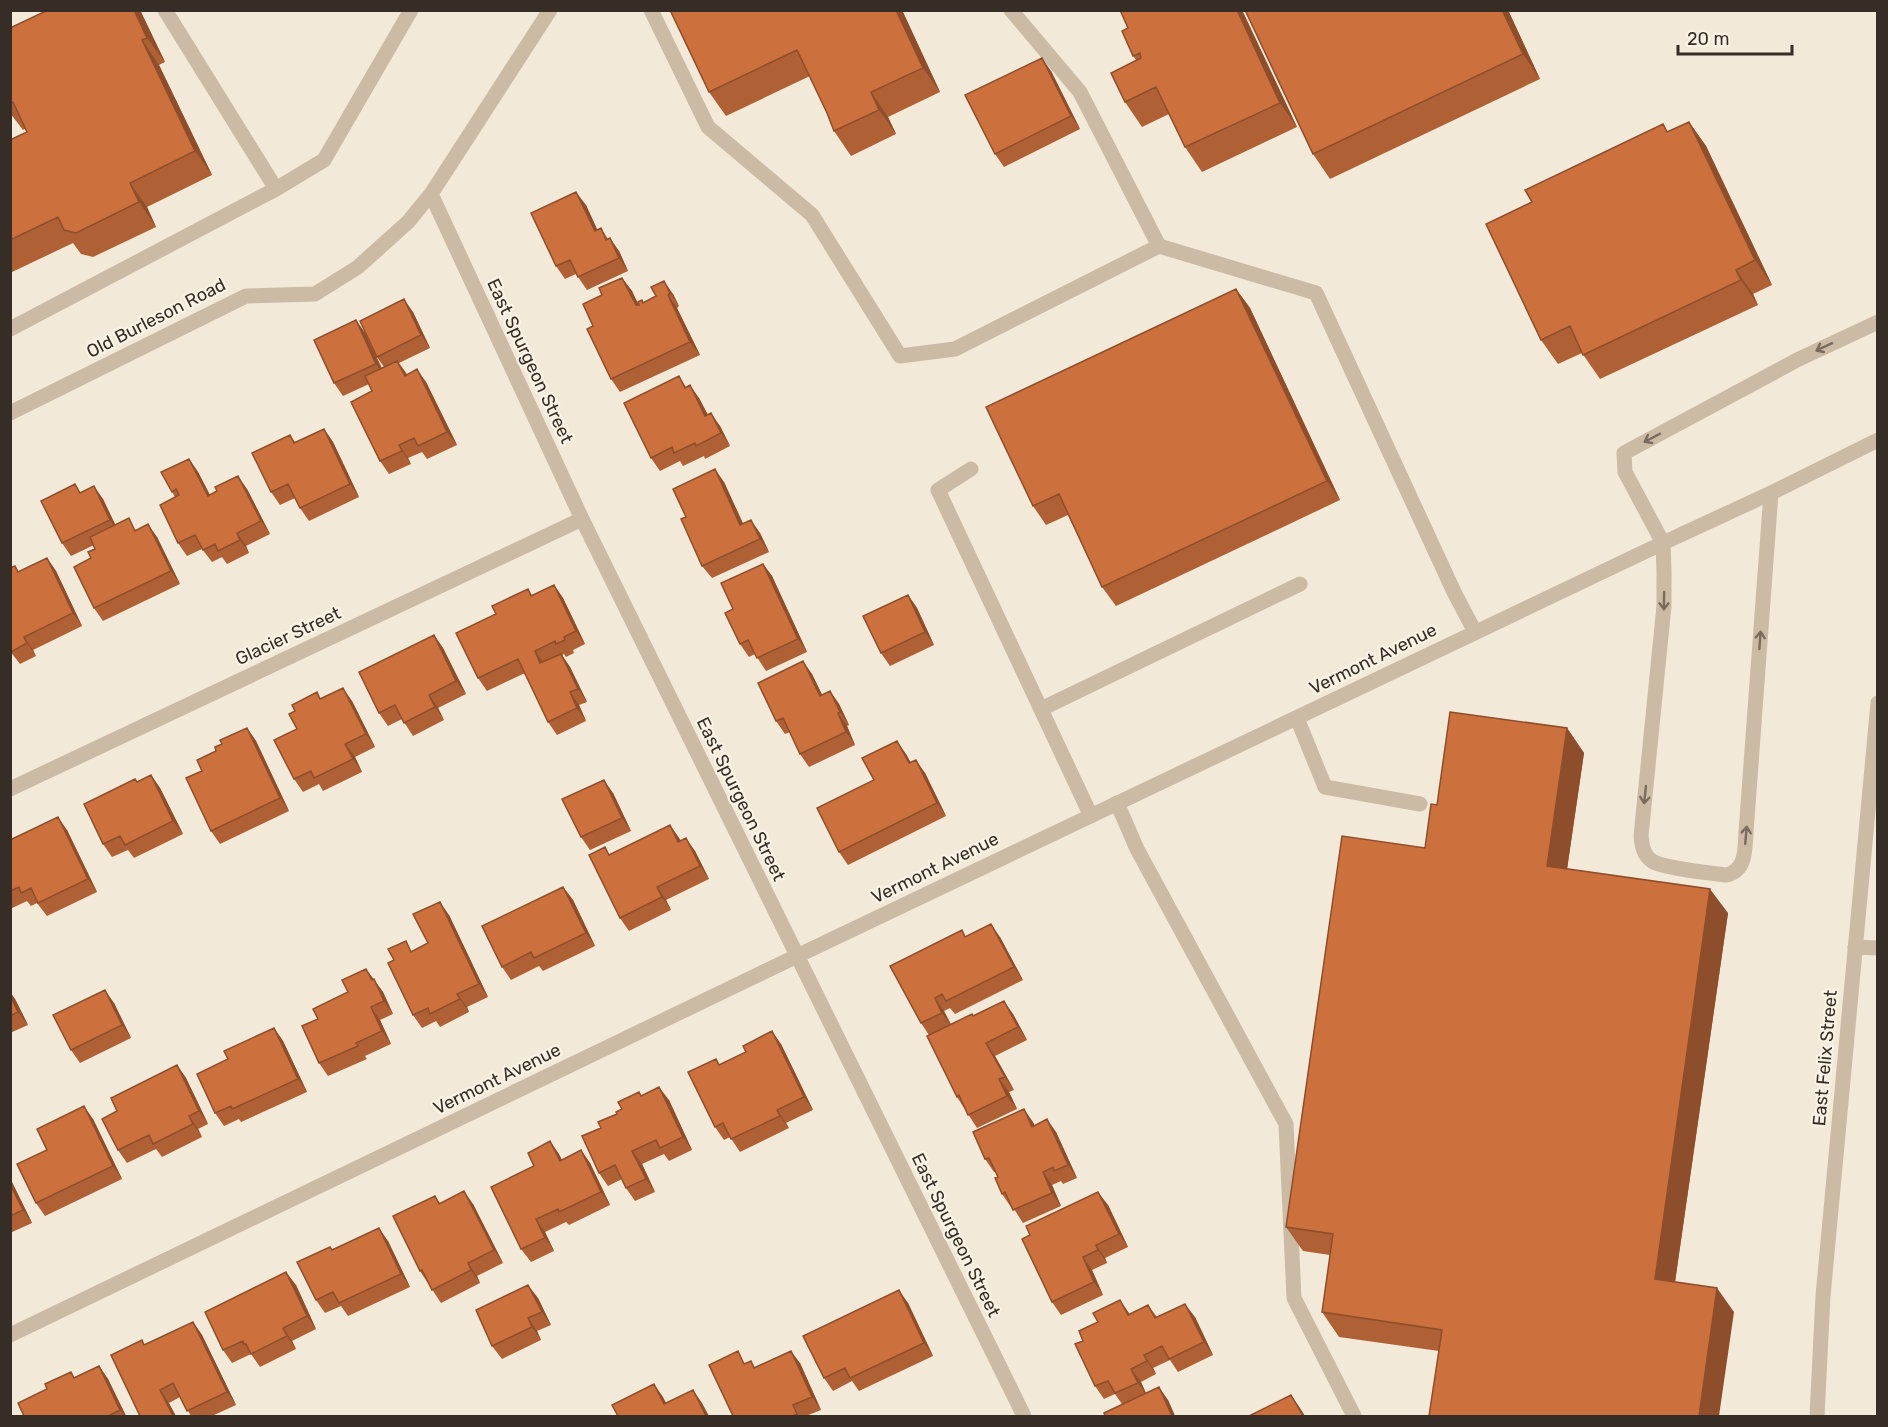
<svg xmlns="http://www.w3.org/2000/svg" width="1888" height="1427" font-family="Rubik,sans-serif">
  <style>
    .lines { fill: none; stroke-linecap: round; stroke-linejoin: round }
    .service { stroke: #cbbaa4; stroke-width: 15 }
    .minor { stroke: #cbbaa4; stroke-width: 15 }
    .tertiary { stroke: #cbbaa4; stroke-width: 15 }
    .wall { fill: #af6034 }
    .shaded-wall { fill: #8f4e2b }
    .building { fill: #cc703d; stroke: #8f4e2b; stroke-width: 1.5 }
    .oneway { stroke: #796c5f }
    .labels { text-anchor: middle; dominant-baseline: central; stroke-width: 4.5; stroke-linejoin: round; paint-order: stroke }
    .street-label { font-size: 18px; fill: #362d26; stroke: #faf3e5 }
  </style>
  <rect width="100%" height="100%" fill="#f2e9d9"/>
  <g class="lines">
    <!-- service -->
    <path class="service" d="M651,10l57,117 104,88 88,141 55,-7 204,-103
      M1011,10l69,82 79,154 157,47 138,299 21,40
      M276,189l48,-29 87,-150
      M10,329l266,-140 -111,-179
      M971,469l-33,21 153,326
      M1771,493l-25,339c-1,18 0,39 -20,43 -16,-2 -64,-7 -74,-14 -9,-6 -10,-16 -11,-25l23,-230v-34l-1,-29 -38,-71 -1,-19 175,-94 79,-37
      M1041,709l259,-125
      M1297,718l28,69 95,17
      M1117,803l20,46 149,275 8,174 60,118
      M1855,947l23,1"/>
    <!-- minor -->
    <path class="minor" d="M431,194l151,325 442,897
      M10,413l236,-117 69,-2 43,-27 50,-45 23,-28 119,-184
      M10,789l572,-270
      M10,1335l787,-379 866,-413 108,-50 107,-53"/>
    <!-- tertiary -->
    <path class="tertiary" d="M1817,1416l6,-120 55,-593"/>
  </g>
  <!-- wall -->
  <path class="wall" d="M48,10h92l25,52 -6,3 53,110 -65,32 9,20 -63,30 -12,-3 -8,-11 -63,30v-133l17,-8 -2,-3 -2,1 -13,-17v-85z
    M670,10h232l38,82 -52,25 8,17 -45,22 -17,-25 -7,-18 -17,-37 -84,40 -17,-24z
    M1242,10l55,117 -95,45 -17,-25 -16,-33 -27,13 -17,-25 11,-42 -3,-4z
    M1245,10h263l32,69 -210,100 -17,-25z
    M1051,71l29,58 -76,38 -9,-13z
    M1689,122l17,24 66,139 -19,9 5,11 -158,74 -18,-26 -24,11 -17,-24 -9,-138 131,-78 5,8z
    M586,205l11,25 4,-2 7,11 11,12 9,20 -41,19 -11,-16 -11,5 -9,-13z
    M622,278l10,13 6,14 18,-9 -5,-9 22,7 6,12 -2,2 23,47 -80,37 -9,-13 -18,-53 9,-31z
    M1236,289l14,19 90,192 -224,106 -14,-19 -34,-72 -22,10 -13,-19z
    M413,312l17,36 -31,15 8,11 19,8 31,63 -30,14 -5,-7 -14,6 3,6 -22,10 -9,-13 -8,-70 -3,-7 -26,12 -9,-13 22,-63 9,13 17,35 2,-1 -7,-10z
    M679,376l7,11 13,11 9,17 12,11 10,20 -25,13 -1,-3 -21,10 -3,-5 -20,10 -9,-13z
    M324,429l9,13 26,55 -50,24 -9,-13 -5,-10 -15,7 -9,-13 19,-57 5,7z
    M189,459l9,13 12,23 37,-6 23,45 -24,12 3,7 -22,11 -5,-7 -10,5 -10,-13 -15,7 -9,-13 -3,-46 -3,-5z
    M724,482l19,41 17,10 9,19 -57,26 -10,-12 -16,-49z
    M81,492l22,7 12,25 22,6 20,7 23,47 -77,37 -9,-13 -3,-50 4,-9 -1,-4 -23,11 -9,-13z
    M47,558l9,13 26,55 -49,24 3,6 -16,8 -10,-13 9,-79z
    M763,564l9,12 35,76 -41,19 -11,-17 -6,3 -9,-13 -7,-35z
    M554,585l9,13 22,46 -12,6 1,3 -8,4 -2,-3 -2,1 8,12 17,35 -8,3 7,16 -29,14 -9,-13 -23,-49 -38,18 -9,-13 18,-64 32,-25 4,6z
    M908,595l9,13 17,37 -44,21 -9,-13z
    M434,635l9,13 23,46 -28,14 6,12 -31,16 -11,-17 -14,7 -9,-13z
    M812,674l10,21 8,-4 9,13 10,21 -2,1 8,19 -46,22 -9,-13 -10,-22 -5,2 -9,-13z
    M321,699l31,2 23,46 -20,10 7,15 -39,19 -4,-7 -16,8 -9,-13 3,-50z
    M247,728l9,13 33,70 -69,33 -9,-13 -9,-60 20,-27z
    M1567,728l17,25 -17,116 161,44 -53,369 59,30 -295,39 -100,-14 -17,-25 8,-57 -27,-4 -17,-24 139,-379 12,-43z
    M906,754l4,8 15,11 21,43 -98,49 -9,-13z
    M151,775l9,13 23,46 -49,24 -6,-8 -16,7 -9,-13 34,-62z
    M613,793l18,38 -41,19 -9,-13z
    M670,825l11,16 14,10 14,28 -43,21 5,10 -42,21 -9,-13 -10,-63z
    M67,830l30,62 -50,24 -10,-13 -6,3 -4,-5 -17,8v-69z
    M563,887l10,13 22,46 -52,25 -4,-5 -28,14 -9,-13z
    M449,915l39,82 -21,10 2,5 -29,15 -4,-6 -14,7 -9,-13 -19,-55 34,-17z
    M966,937h34l23,43 -68,34 -5,-6 -6,3 7,13 23,-8 39,-2 14,26 -32,16 19,34 -5,2 8,17 -40,19 -20,-31 -28,-62 -8,-12z
    M366,969l17,23 10,22 -13,6 11,24 -26,12 2,3 -39,17 -9,-13 -1,-44 30,-27z
    M10,992l5,7 13,26 -18,8z
    M114,1003l17,35 -51,25 -9,-13z
    M274,1028l9,13 24,51 -66,30 -2,-3 -15,7 -9,-13 13,-54z
    M781,1044l32,66 -27,13 3,5 -49,24 -10,-15 -6,3 -9,-13 1,-68 4,6z
    M177,1065l9,13 22,46 -10,5 4,8 -40,20 -6,-8 -29,14 -9,-13 -1,-39z
    M641,1096l28,4 23,50 -23,11 -5,-7 -22,10 13,28 -20,9 -9,-13 -4,-9 -14,7 -9,-13 2,-45 21,-19z
    M93,1119l29,60 -77,37 -9,-13 11,-53z
    M1033,1122l1,3 22,7 21,46 -14,6 -2,-3 -9,4 9,21 -38,17 -11,-17 -1,1 -9,-13 -4,-17 -3,-5h-1l-9,-13z
    M550,1141l12,19 19,-10 9,13 20,42 -41,20 -3,-3 -21,10 9,19 -23,11 -10,-13 13,-83z
    M10,1178l22,45 -22,10z
    M435,1196l5,7 33,1 30,59 -26,13 3,7 -39,20 -21,-32z
    M1108,1205l20,42 -23,11 2,5 -15,7 11,25 -42,20 -9,-13z
    M388,1241l22,46 -62,29 -7,-10 -16,7 -9,-13 16,-50z
    M296,1285l20,44 -24,12 4,8 -36,18 -9,-13 -19,9 -9,-13z
    M538,1298l13,27 -14,6 4,9 -39,19 -10,-13z
    M908,1303l25,53 -74,35 -7,-10 -19,10 -9,-13z
    M1148,1305l9,12h38l18,38 -35,17 -8,-12 -17,8 3,6 -15,8 5,11 22,7 7,16h-70l17,-12 -7,-10 -11,5 -9,-13 -12,-45 47,-27z
    M193,1322l9,13 34,70 -24,11h-21l-11,-19 -11,6 -58,-48 34,-10z
    M746,1363l9,4 45,-4 21,47 -15,6h-73z
    M99,1366l9,13 18,37h-102l51,-39z"/>
  <!-- shaded-wall -->
  <path class="shaded-wall" d="M134,10h6l25,52 -18,-24z
    M896,10h6l38,82 -17,-24z
    M1237,10h5l55,117 -17,-24z
    M1502,10h6l32,69 -17,-25z
    M142,40l17,25 53,110 -17,-24z
    M1042,58l9,13 29,58 -9,-13z
    M871,92l17,25 8,17 -17,-24z
    M1689,122l17,24 66,139 -17,-25z
    M130,183l17,24 9,20 -17,-25z
    M576,192l10,13 18,39 -9,-13z
    M610,238l9,13 9,20 -9,-13z
    M1736,270l17,24 5,11 -17,-25z
    M622,278l10,13 13,27 -9,-13z
    M664,281l9,13 6,12 -9,-13z
    M1236,289l14,19 90,192 -13,-19z
    M668,295l9,13 23,47 -10,-13z
    M404,299l9,13 17,36 -9,-13z
    M356,320l9,13 20,44 -9,-13z
    M397,361l9,13 8,14 -9,-12z
    M417,369l9,13 31,63 -10,-13z
    M690,385l9,13 16,31 -10,-13z
    M711,413l9,13 10,20 -9,-13z
    M324,429l9,13 26,55 -9,-13z
    M399,445l9,13 3,6 -9,-13z
    M189,459l9,13 19,37 -9,-13z
    M715,469l9,13 25,56 -9,-13z
    M238,476l9,13 23,45 -9,-13z
    M94,486l9,13 16,34 -9,-13z
    M751,520l9,13 9,19 -9,-13z
    M148,524l9,13 23,47 -9,-13z
    M237,533l9,13 3,7 -9,-13z
    M47,558l9,13 26,55 -9,-13z
    M763,564l9,12 35,76 -9,-13z
    M554,585l9,13 22,46 -9,-13z
    M908,595l9,13 17,37 -9,-13z
    M434,635l9,13 23,46 -10,-13z
    M24,637l9,13 3,6 -9,-13z
    M535,651l9,13 -4,-1z
    M561,654l9,13 17,35 -9,-13z
    M803,661l9,13 17,35 -9,-13z
    M343,688l9,13 23,46 -9,-13z
    M830,691l9,13 10,21 -9,-13z
    M570,692l9,13 7,16 -9,-13z
    M429,695l9,13 6,12 -9,-13z
    M838,713l9,13 8,19 -9,-13z
    M247,728l9,13 33,70 -9,-13z
    M1567,728l17,25 -20,137 -17,-24z
    M897,741l9,13 12,22 -9,-13z
    M345,744l10,13 7,15 -9,-13z
    M916,760l9,13 21,43 -9,-13z
    M151,775l9,13 23,46 -10,-13z
    M604,780l9,13 18,38 -9,-13z
    M58,817l9,13 30,62 -9,-13z
    M670,825l9,13 8,17 -9,-13z
    M686,838l9,13 14,28 -9,-13z
    M563,887l10,13 22,46 -9,-13z
    M657,887l9,13 5,10 -9,-13z
    M1710,889l18,24 -56,390 -17,-24z
    M440,902l9,13 39,82 -9,-13z
    M991,924l9,13 23,43 -9,-13z
    M366,969l17,23 10,22 -9,-13z
    M105,990l9,13 17,35 -9,-13z
    M10,992l5,7 13,26 -10,-13 -8,-17z
    M457,994l10,13 2,5 -9,-13z
    M935,998l9,13 7,15 -9,-13z
    M1004,1001l9,13 14,26 -9,-13z
    M371,1007l9,13 11,24 -9,-13z
    M274,1028l9,13 24,51 -9,-13z
    M772,1031l9,13 32,66 -9,-13z
    M986,1043l9,13 19,34 -9,-13z
    M177,1065l9,13 22,46 -9,-13z
    M999,1079l10,13 8,17 -10,-13z
    M659,1087l10,13 23,50 -9,-13z
    M84,1106l9,13 29,60 -9,-13z
    M1024,1109l9,13 8,18 -9,-13z
    M777,1110l9,13 3,5 -9,-12z
    M189,1116l9,13 4,8 -9,-13z
    M1047,1119l9,13 21,46 -9,-13z
    M550,1141l9,13 10,20 -9,-13z
    M581,1150l9,13 20,42 -9,-13z
    M632,1151l10,13 13,28 -9,-13z
    M1043,1172l9,13 9,21 -9,-13z
    M10,1178l22,45 -9,-13 -13,-26z
    M464,1191l9,13 30,59 -9,-13z
    M1098,1192l10,13 20,42 -9,-13z
    M536,1219l9,13 9,19 -9,-13z
    M379,1228l9,13 22,46 -9,-13z
    M1096,1245l9,13 2,5 -9,-13z
    M1083,1257l9,13 11,25 -9,-13z
    M468,1263l9,13 3,7 -9,-13z
    M286,1272l10,13 20,44 -9,-13z
    M528,1285l10,13 13,27 -9,-13z
    M1717,1288l17,24 -15,104h-20z
    M899,1290l9,13 25,53 -9,-13z
    M1120,1300l9,13 8,15 -9,-13z
    M1185,1304l10,13 18,38 -9,-13z
    M528,1318l9,13 4,9 -9,-13z
    M193,1322l9,13 34,70 -9,-13z
    M283,1328l9,13 4,8 -9,-13z
    M791,1351l9,12 21,47 -9,-13z
    M1144,1355l9,13 3,6 -9,-13z
    M99,1366l9,13 18,37h-1l-5,-6z
    M1131,1369l10,13 6,14 -9,-13z
    M654,1384l9,13 10,19 -9,-12z
    M1159,1387l9,13 7,16h-3z
    M160,1390l9,13 7,13h-3z
    M693,1390l9,13 7,13h-3z
    M1291,1395l9,13 5,8h-2z"/>
  <!-- building -->
  <path class="building" d="M48,10h86l13,28 -5,2 53,111 -65,32 9,19 -63,31 -12,-3 -6,-13 -48,23v-100l17,-8 -14,-30 -3,2v-76z
    M670,10h226l27,58 -52,24 8,18 -45,21 -7,-18 -30,-63 -88,42z
    M1120,10h117l43,93 -95,44 -29,-60 -31,15 -14,-29 30,-15 -1,-5 -7,3 -11,-25 6,-3z
    M1245,10h257l21,44 -210,100z
    M1042,58l29,58 -76,38 -30,-59z
    M1689,122l66,138 -19,10 5,10 -158,75 -13,-29 -29,14 -55,-116 46,-22 -7,-12 138,-66 4,8z
    M576,192l19,39 6,-3 5,12 4,-2 9,20 -41,19 -8,-17 -14,6 -25,-53z
    M622,278l14,27h3l-1,-3 4,-2 1,3 13,-7 -5,-9 13,-6 6,12 -2,2 22,47 -79,37 -24,-50 6,-3 -10,-22 19,-9 -3,-7z
    M1236,289l91,192 -225,106 -43,-93 -26,12 -47,-99z
    M404,299l17,36 -44,22 -17,-36z
    M356,320l20,44 -42,19 -20,-43z
    M397,361l8,15 12,-7 30,63 -29,14 -4,-8 -15,7 3,6 -22,10 -29,-59 21,-11 -7,-15z
    M679,376l6,12 5,-3 15,31 6,-3 10,20 -25,13 -1,-3 -21,10 -2,-6 -21,11 -27,-55z
    M324,429l26,55 -50,24 -12,-24 -17,8 -19,-39 38,-18 4,8z
    M189,459l19,37 9,-5 -2,-4 23,-11 23,45 -24,12 3,7 -22,11 -3,-7 -12,6 -8,-15 -17,8 -18,-38 19,-10 -3,-6 -4,3 -11,-20z
    M715,469l25,56 11,-5 9,19 -58,27 -21,-47 5,-2 -13,-28z
    M75,484l5,9 14,-7 16,34 -48,23 -21,-42z
    M129,518l6,13 13,-7 23,47 -77,37 -20,-41 17,-9 -3,-6 7,-3 -5,-12z
    M47,558l26,55 -49,24 3,6 -16,9 -1,-84 5,-2 3,6z
    M763,564l35,75 -41,19 -9,-18 -8,4 -15,-31 8,-4 -12,-26z
    M554,585l22,46 -12,6 1,3 -9,4 -1,-3 -20,10 5,12 21,-9 17,35 -8,3 7,16 -29,14 -30,-63 -40,19 -22,-45 40,-19 -4,-8 36,-17 3,7z
    M908,595l17,37 -44,21 -18,-37z
    M434,635l22,46 -27,14 6,12 -31,16 -9,-18 -16,8 -20,-41z
    M803,661l17,35 10,-5 10,21 -2,1 8,19 -46,22 -17,-36 -7,3 -18,-38z
    M343,688l23,46 -21,10 8,15 -39,19 -3,-7 -17,8 -20,-39 23,-11 -8,-15 6,-3 -3,-6 25,-13 3,7z
    M1450,712l117,16 -20,138 163,23 -55,390 62,9 -18,128h-270l13,-86 -120,-18 11,-78 -47,-7 56,-391 83,12 6,-44 6,1z
    M247,728l33,70 -69,33 -25,-53 16,-7 -5,-11 19,-9 -1,-4 7,-3 -2,-4z
    M897,741l12,22 7,-3 21,43 -98,49 -22,-44 57,-28 -12,-22z
    M151,775l22,46 -48,24 -5,-9 -17,8 -19,-40 51,-25 2,3z
    M604,780l18,38 -41,19 -19,-38z
    M58,817l30,62 -50,24 -7,-15 -10,5 -2,-6 -9,4v-51z
    M670,825l8,17 8,-4 14,28 -43,21 5,10 -42,21 -31,-63 16,-8 4,8z
    M563,887l23,46 -52,25 -3,-6 -29,15 -20,-41z
    M440,902l39,82 -22,10 3,5 -30,15 -2,-6 -15,7 -25,-52 6,-3 -6,-11 18,-8 5,11 17,-9 -15,-29z
    M991,924l23,43 -68,34 -4,-7 -7,4 7,15 -21,10 -31,-57 72,-36 3,7z
    M366,969l6,11 2,-1 10,22 -13,6 11,24 -26,12 2,3 -39,17 -17,-37 16,-7 -5,-10 35,-17 -6,-12z
    M105,990l17,35 -51,25 -18,-35z
    M10,995l8,17 -8,4z
    M1004,1001l14,26 -32,16 19,34 -6,2 8,17 -39,19 -9,-20 -2,2 -30,-61 45,-22 1,2z
    M274,1028l24,51 -66,30 -1,-3 -16,7 -18,-39 31,-15 -4,-8z
    M772,1031l32,66 -27,13 3,6 -49,23 -8,-16 -8,4 -27,-55 28,-13 3,6 27,-13 -3,-6z
    M177,1065l22,46 -10,5 4,8 -40,20 -4,-9 -31,15 -16,-31 15,-8 -6,-13z
    M659,1087l24,50 -23,11 -4,-8 -24,11 14,28 -20,9 -11,-23 -16,8 -17,-37 19,-8 -3,-6 19,-8 -1,-2 6,-3 -4,-7 21,-10 2,4z
    M84,1106l29,60 -77,37 -19,-39 30,-14 -10,-21z
    M1024,1109l8,18 15,-8 21,46 -14,6 -1,-4 -10,5 9,21 -39,17 -8,-18 -3,2 -7,-16 3,-1 -9,-19 -4,1 -12,-27z
    M550,1141l10,20 21,-11 20,42 -42,20 -1,-3 -22,10 9,19 -24,11 -30,-62 43,-21 -6,-13z
    M10,1184l13,26 -13,6z
    M464,1191l30,59 -26,13 3,7 -39,20 -10,-20 -2,1 -27,-55 42,-20 4,8z
    M1098,1192l21,42 -23,11 2,5 -15,7 11,25 -42,20 -30,-63 8,-4 -4,-9z
    M379,1228l22,46 -62,29 -6,-11 -17,8 -19,-38 33,-15 2,3z
    M286,1272l21,44 -24,12 4,8 -36,18 -5,-10h-2l-1,-3 -20,9 -18,-38z
    M528,1285l14,27 -14,6 4,9 -40,19 -16,-36z
    M899,1290l25,53 -74,35 -5,-10 -21,10 -21,-42z
    M1120,1300l8,15 20,-10 7,13 30,-14 19,38 -35,17 -7,-13 -18,9 3,6 -16,8 7,14 -23,10 -7,-12 -13,5 -20,-42 8,-3 -4,-10 19,-9 -5,-9z
    M193,1322l34,70 -40,19 -14,-28 -13,7 13,26h-33l-29,-61 31,-15 2,5z
    M738,1351l6,13 7,-3 3,7 37,-17 21,46 -19,8 4,9 -5,2h-59l-24,-51z
    M99,1366l21,44 -10,5 1,1h-87l-6,-13 29,-14 -2,-5 26,-12 3,6z
    M654,1384l10,20 29,-14 13,26h-88l-6,-11z
    M1159,1387l13,29h-67l-1,-3z
    M1291,1395l12,21h-54z"/>
  <!-- one-way arrows -->
  <defs><path id="oneway-shaft" d="M-6 0H5M1.5-3L5.5 0L1.5 3" fill="none" stroke-width="1.6" stroke-linecap="round" stroke-linejoin="round" transform="scale(1.5)"/></defs>
  <g class="oneway">
    <use href="#oneway-shaft" transform="translate(1824 347) rotate(155)"/>
    <use href="#oneway-shaft" transform="translate(1652 438) rotate(152)"/>
    <use href="#oneway-shaft" transform="translate(1664 601) rotate(91)"/>
    <use href="#oneway-shaft" transform="translate(1760 640) rotate(-86)"/>
    <use href="#oneway-shaft" transform="translate(1645 795) rotate(96)"/>
    <use href="#oneway-shaft" transform="translate(1746 835) rotate(-85)"/>
  </g>
  <g class="labels">
    <!-- street labels -->
    <g class="street-label">
      <text transform="translate(156 318) rotate(-27)">Old Burleson Road</text>
      <text transform="translate(530 361) rotate(65)">East Spurgeon Street</text>
      <text transform="translate(288 636) rotate(-25)">Glacier Street</text>
      <text transform="translate(1373 659) rotate(-26)">Vermont Avenue</text>
      <text transform="translate(741 799) rotate(64)">East Spurgeon Street</text>
      <text transform="translate(935 868) rotate(-26)">Vermont Avenue</text>
      <text transform="translate(1825 1058) rotate(-85)">East Felix Street</text>
      <text transform="translate(497 1079) rotate(-26)">Vermont Avenue</text>
      <text transform="translate(956 1235) rotate(64)">East Spurgeon Street</text>
    </g>
  </g>
  <!-- border -->
  <rect width="1888" height="1427" fill="none" stroke="#362d26" stroke-width="24"/>
  <!-- scale -->
  <path d="M1678 45v9h114v-9" fill="none" stroke="#362d26" stroke-width="3"/>
  <text x="1687" y="45" font-size="18" fill="#362d26" stroke="#faf3e5" stroke-width="4.5" paint-order="stroke">20 m</text>
</svg>
